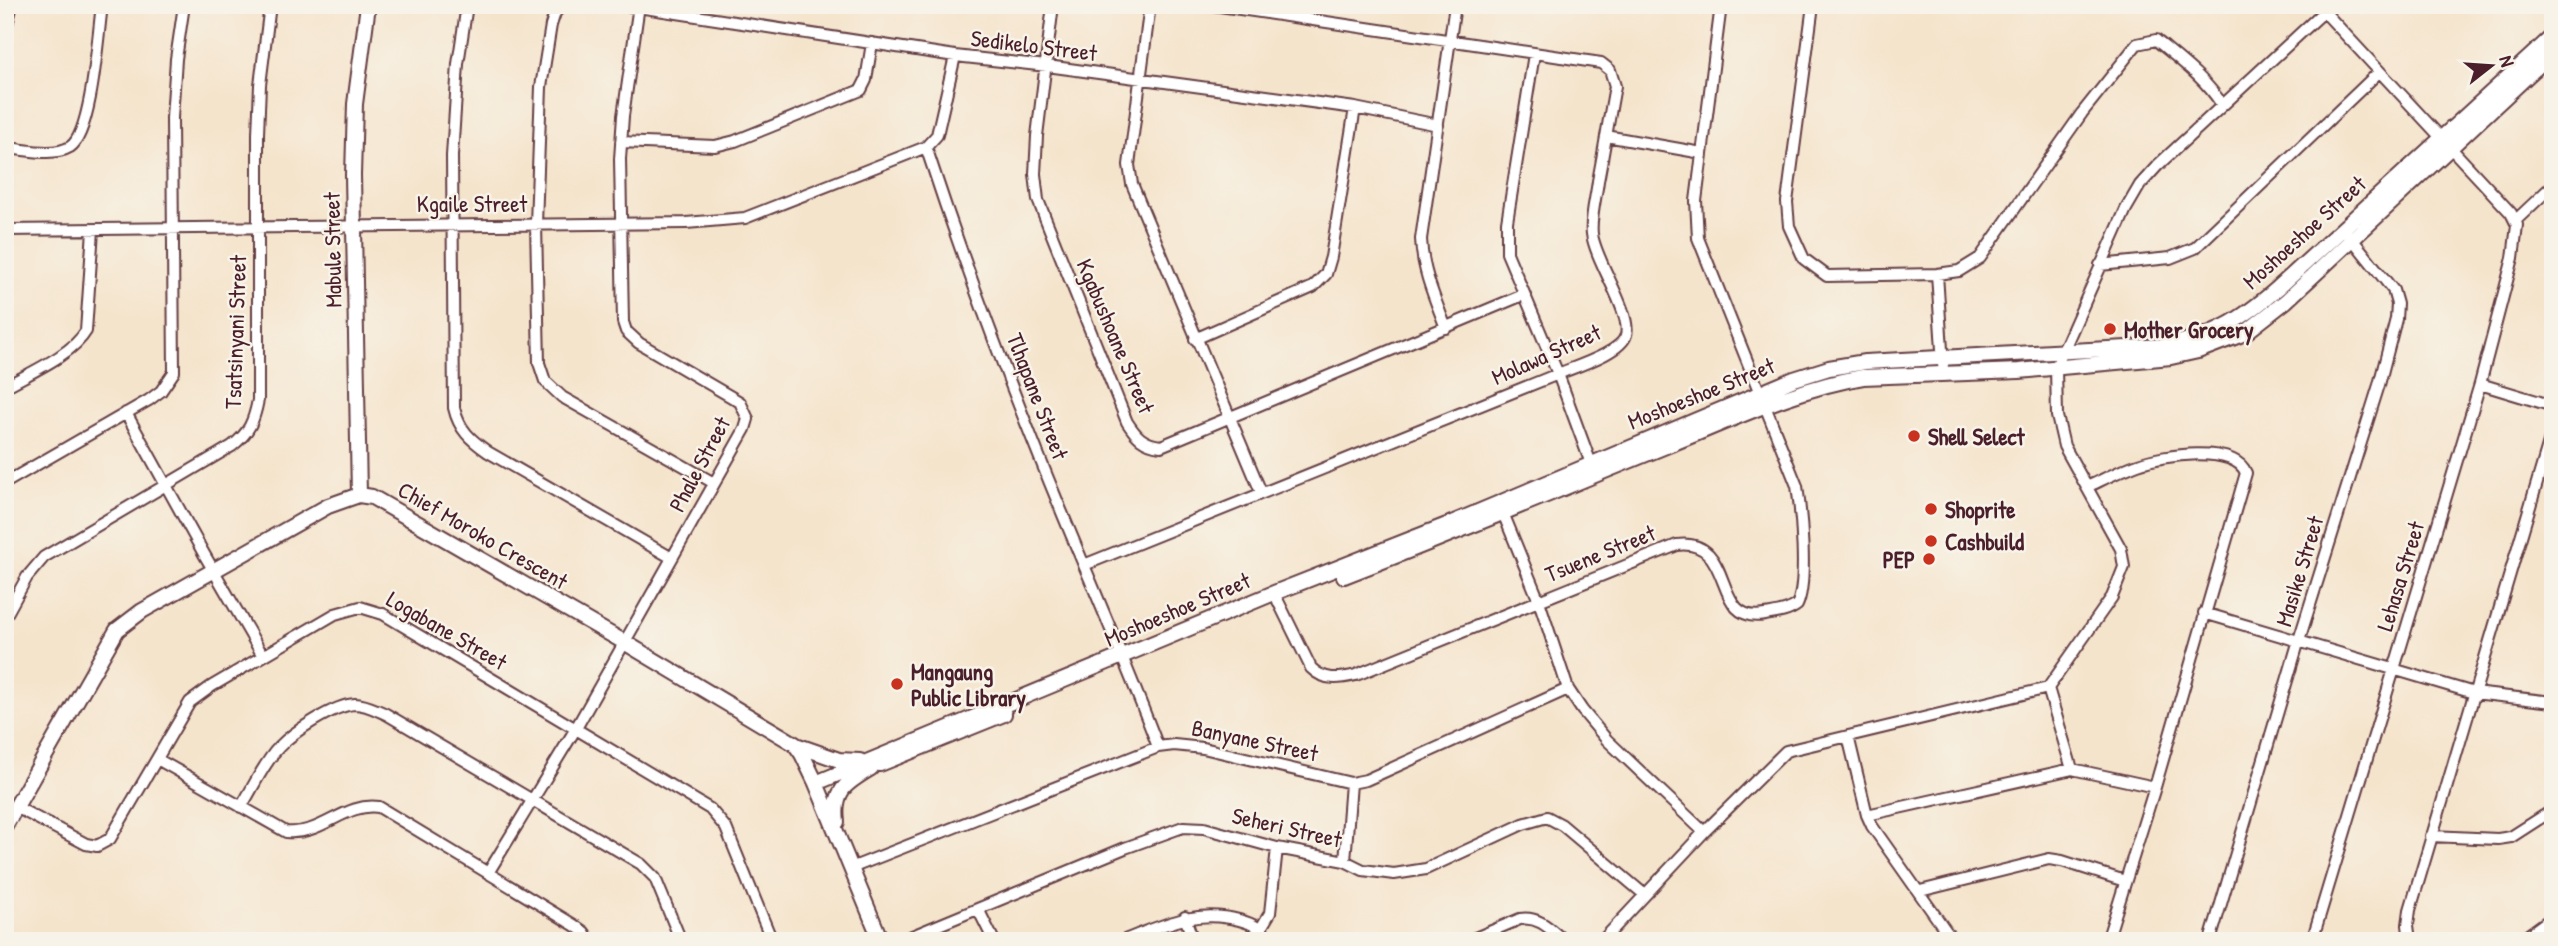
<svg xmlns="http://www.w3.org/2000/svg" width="2558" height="946" font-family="'Patrick Hand',sans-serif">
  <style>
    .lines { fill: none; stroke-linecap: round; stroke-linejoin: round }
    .street-casing { stroke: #643d43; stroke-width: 14 }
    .secondary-casing { stroke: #643d43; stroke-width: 18 }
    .street { stroke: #fff; stroke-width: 10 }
    .secondary { stroke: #fff; stroke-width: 14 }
    .poi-dot { fill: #c8321e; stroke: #f7f3e8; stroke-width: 2.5 }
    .labels { text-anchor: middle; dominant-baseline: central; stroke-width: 5; stroke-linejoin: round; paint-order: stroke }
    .street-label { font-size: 23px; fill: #4a1f2b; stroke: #f7f3e8 }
    .poi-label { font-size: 23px; font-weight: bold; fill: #4a1f2b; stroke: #f7f3e8; text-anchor: start }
  </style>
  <rect width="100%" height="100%" fill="#f7f3e8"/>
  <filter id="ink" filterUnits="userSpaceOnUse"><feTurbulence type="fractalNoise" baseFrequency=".0143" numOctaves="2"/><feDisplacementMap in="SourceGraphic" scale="14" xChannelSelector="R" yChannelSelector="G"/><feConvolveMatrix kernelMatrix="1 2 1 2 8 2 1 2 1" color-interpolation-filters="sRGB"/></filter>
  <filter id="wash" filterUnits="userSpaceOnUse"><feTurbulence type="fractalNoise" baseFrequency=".00686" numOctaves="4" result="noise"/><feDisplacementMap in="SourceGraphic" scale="28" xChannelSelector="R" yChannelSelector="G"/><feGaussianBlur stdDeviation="1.57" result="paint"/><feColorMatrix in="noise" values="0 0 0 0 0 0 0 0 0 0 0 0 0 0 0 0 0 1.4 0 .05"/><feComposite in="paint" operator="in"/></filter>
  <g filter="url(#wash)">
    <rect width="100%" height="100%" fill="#f5e4cc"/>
  </g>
  <g filter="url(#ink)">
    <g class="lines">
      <!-- street casing -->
      <g class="street-casing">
        <path id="street" d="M467,5l-9,59 -6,92 2,252c5,22 17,32 34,44l184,106
          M562,5l-7,8 -4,12 -10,62 -5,137 3,139 6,18 17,16 152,86
          M625,5l330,51 92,10 308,42 83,17
          M1053,5l-16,131 -2,38 3,26 89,222c9,14 16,22 34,24l362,-151
          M1150,5l-21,160 3,19 129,308
          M1813,5l-26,197 2,24 15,33 23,17 110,-2 22,-3 21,-13 102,-145 55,-69 19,-4c24,20 50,39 66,65
          M5,32l7,-27
          M1534,54l-27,168v31l51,121 35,95
          M1606,136l96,17
          M621,142l94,4 20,-5 126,-51 5,-10 6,-37
          M926,147c34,104 72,207 113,309 39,98 82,193 119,291
          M5,148c19,1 48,9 65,-1 22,-14 28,-113 32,-142
          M2515,221l38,-36
          M5,230l681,-7 59,-5 181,-71 11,-12 18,-79
          M2100,265l70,-7 25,-10 184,-176
          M1937,274l6,91
          M1446,328c-11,-29 -24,-58 -25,-89l34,-234
          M1195,339l118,-52 13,-13 5,-17 24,-149
          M2480,384l73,22
          M5,387c24,-14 67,-32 81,-56l7,-101
          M126,413l78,141 59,102
          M5,483l144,-83 12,-9 13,-19 -2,-254 4,-59 8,-54
          M2087,487c17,-8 34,-17 51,-23 24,-9 97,-20 108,9l-91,314 -48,154
          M1501,508l38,93 29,88 14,21 25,30 97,92
          M1084,565l474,-191c16,-7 63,-21 68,-39 6,-22 -31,-75 -34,-101 -2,-16 4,-36 6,-53 6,-31 11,-63 17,-95l-5,-16 -9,-7 -388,-58
          M1278,601l33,67c13,13 28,11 45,7l321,-130c61,-7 32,80 88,70 11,-2 23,-3 32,-10 11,-22 4,-93 0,-119l-99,-248 -2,-37 25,-196
          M2204,613l270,80 79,9
          M5,617l22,-40 17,-20 188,-111c17,-13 22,-25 26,-46v-266l2,-49 10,-80
          M2048,688l64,-91 12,-30 -3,-18 -57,-103 -7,-30 -1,-49 70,-158 14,-24 18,-20 173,-160
          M2048,688l24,81
          M1848,736l19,79 5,11 81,115
          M157,759l129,73c36,4 58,-30 93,-25l195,118 10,7 6,9
          M16,807l70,37 11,2 13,-7 80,-137 22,-16 123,-72 25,-7 23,7 327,195 16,19 46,113
          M241,807c12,-19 22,-43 38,-60 14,-15 55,-42 76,-43 11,0 21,6 31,10l255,150 14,14 26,63
          M1867,815l205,-46 83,18
          M2431,836l67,3 13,-2 42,-27
          M1345,861l6,-78
          M851,868l307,-121 16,-2 29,3 148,35 15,-3 202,-91
          M488,873l87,-143 170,-301 3,-10 -8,-17 -101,-59 -13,-12 -3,-9 -3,-163 3,-43 16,-111
          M1920,891l129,-32 13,2 63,20
          M978,909l16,32
          M1185,917l8,24
          M1261,928l9,-15 7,-65
          M900,941l225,-93 58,-21 21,1 73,20 68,13 18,9 31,4 32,-5 97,-45 24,-7 15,8 83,70
          M1122,941c39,-15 74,-33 117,-21 15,4 22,8 31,21
          M1468,941l52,-22c19,-3 30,10 44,22
          M1602,941l102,-109 82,-81 262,-63
          M2210,941l89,-301 80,-255 17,-66 1,-15 -4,-14 -44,-55
          M2312,941l168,-557 33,-126 4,-33 -6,-12 -193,-208
          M2410,941l-2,-16 2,-15 143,-481
          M2520,941l33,-24"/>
      </g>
      <!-- secondary casing -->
      <g class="secondary-casing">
        <path id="secondary" d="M359,495l-6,-320 2,-71 13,-99
          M1344,576c110,-42 218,-88 327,-132 62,-25 126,-56 192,-67l156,-6 152,-14 27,-6 47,-18 41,-32 267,-249
          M796,745l43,15 21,1
          M880,764l124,-50
          M816,783l458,-190 173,-68 347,-146 35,-11 36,-6 299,-16c51,-10 75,-24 114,-58l275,-252
          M837,822c-4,-32 9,-39 34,-54
          M5,826l112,-196 25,-19 186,-105 31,-11 13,2 252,145 171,102 7,10 14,29 65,158"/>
      </g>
      <!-- street -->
      <use href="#street" class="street"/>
      <!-- secondary -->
      <use href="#secondary" class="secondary"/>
    </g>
  </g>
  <!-- markers -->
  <g class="poi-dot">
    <circle cx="2110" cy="329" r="7"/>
    <circle cx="1914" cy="436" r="7"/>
    <circle cx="1931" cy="509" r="7"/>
    <circle cx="1931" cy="541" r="7"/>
    <circle cx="1929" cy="559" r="7"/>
    <circle cx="897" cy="684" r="7"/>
  </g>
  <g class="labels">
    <!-- street labels -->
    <g class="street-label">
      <text transform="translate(1034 45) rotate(7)">Sedikelo Street</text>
      <text x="472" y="203">Kgaile Street</text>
      <text transform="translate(2304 232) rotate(-42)">Moshoeshoe Street</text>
      <text transform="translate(332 250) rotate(-91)">Mabule Street</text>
      <text transform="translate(235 332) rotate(-88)">Tsatsinyani Street</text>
      <text transform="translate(1116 336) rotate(67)">Kgabushoane Street</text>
      <text transform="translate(1546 354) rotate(-24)">Molawa Street</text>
      <text transform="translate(1701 393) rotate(-22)">Moshoeshoe Street</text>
      <text transform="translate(1038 396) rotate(69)">Tlhapane Street</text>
      <text transform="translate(699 464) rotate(-62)">Phale Street</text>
      <text transform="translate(483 535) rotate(30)">Chief Moroko Crescent</text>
      <text transform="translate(1600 553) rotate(-22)">Tsuene Street</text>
      <text transform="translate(2299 571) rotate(-73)">Masike Street</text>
      <text transform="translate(2400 576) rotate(-73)">Lehasa Street</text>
      <text transform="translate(1177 609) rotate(-23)">Moshoeshoe Street</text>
      <text transform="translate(447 630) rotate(30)">Logabane Street</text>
      <text transform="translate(1255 740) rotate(12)">Banyane Street</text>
      <text transform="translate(1287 827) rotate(13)">Seheri Street</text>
    </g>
    <!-- poi labels -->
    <g class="poi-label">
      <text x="2124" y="329">Mother Grocery</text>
      <text x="1928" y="436">Shell Select</text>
      <text x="1945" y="509">Shoprite</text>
      <text x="1945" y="541">Cashbuild</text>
      <text x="1915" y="559" text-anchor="end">PEP</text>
      <text x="911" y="671">Mangaung<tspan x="911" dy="26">Public Library</tspan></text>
    </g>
  </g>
  <!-- margin -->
  <rect width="2558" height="946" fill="none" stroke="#f7f3e8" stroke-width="28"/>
  <!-- north arrow -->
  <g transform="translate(2491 66) rotate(73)" stroke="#f7f3e8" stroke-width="5" paint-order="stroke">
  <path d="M0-5L12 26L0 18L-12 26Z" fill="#4a1f2b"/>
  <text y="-10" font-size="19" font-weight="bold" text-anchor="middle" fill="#4a1f2b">N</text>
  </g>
</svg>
